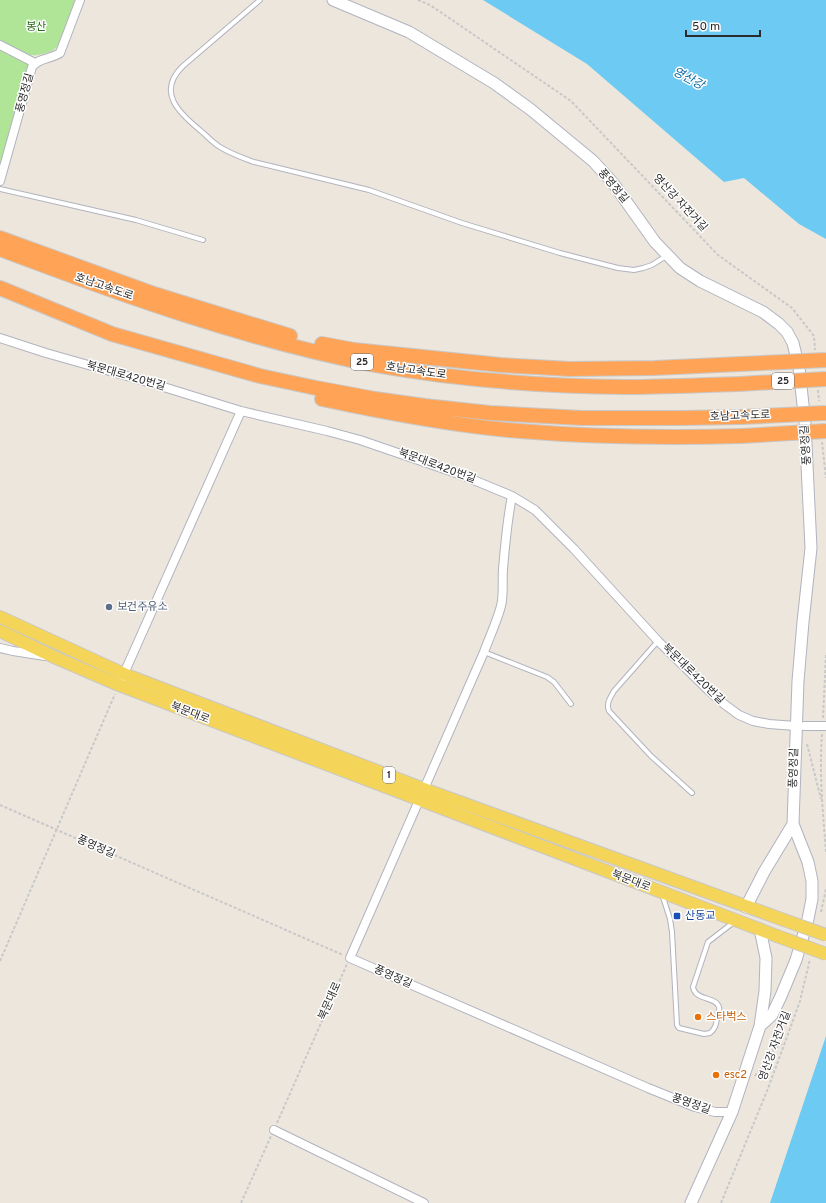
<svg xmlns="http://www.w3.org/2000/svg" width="826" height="1203" font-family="Overpass,'Noto Sans KR',sans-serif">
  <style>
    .green { fill: #b0e597 }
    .water { fill: #6dcaf2 }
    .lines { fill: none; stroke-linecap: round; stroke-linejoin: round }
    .lane-casing { stroke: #b1b3bf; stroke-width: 6 }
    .street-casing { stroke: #b1b3bf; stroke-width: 10 }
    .secondary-casing { stroke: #b1b3bf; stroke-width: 13 }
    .primary-casing { stroke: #c8c8c8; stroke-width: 14 }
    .highway-casing { stroke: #c8c8c8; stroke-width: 16 }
    .path { stroke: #c8c8c8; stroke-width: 2; stroke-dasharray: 3 2; stroke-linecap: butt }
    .lane { stroke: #fff; stroke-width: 4 }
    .street { stroke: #fff; stroke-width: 8 }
    .secondary { stroke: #fff; stroke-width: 11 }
    .primary { stroke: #f4d55a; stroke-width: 12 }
    .highway { stroke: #ffa456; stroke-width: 14 }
    .street-bridge-casing { stroke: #b1b3bf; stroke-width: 10; stroke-linecap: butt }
    .primary-bridge-casing { stroke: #c8c8c8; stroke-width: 14; stroke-linecap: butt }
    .highway-bridge-casing { stroke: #c8c8c8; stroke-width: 16; stroke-linecap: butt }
    .street-bridge { stroke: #fff; stroke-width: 8 }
    .primary-bridge { stroke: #f4d55a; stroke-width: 12 }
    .highway-bridge { stroke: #ffa456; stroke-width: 14 }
    .service-dot { fill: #5c6f8a; stroke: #fff; stroke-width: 1.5 }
    .transit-dot { fill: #1a4fb4; stroke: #fff; stroke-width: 1.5 }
    .food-dot { fill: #e8710a; stroke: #fff; stroke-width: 1.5 }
    .labels { text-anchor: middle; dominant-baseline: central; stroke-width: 3; stroke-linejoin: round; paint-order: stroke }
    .shield { fill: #fff; stroke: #6b6b6b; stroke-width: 1 }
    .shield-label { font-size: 10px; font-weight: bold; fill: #2b2b2b }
    .park-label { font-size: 11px; fill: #276a18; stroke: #fff }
    .street-label { font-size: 11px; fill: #2b2b2b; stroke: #fff }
    .service-label { font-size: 11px; fill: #4e5e75; stroke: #fff; text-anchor: start }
    .transit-label { font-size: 11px; fill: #164399; stroke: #fff; text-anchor: start }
    .food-label { font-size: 11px; fill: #c56008; stroke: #fff; text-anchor: start }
    .water-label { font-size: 12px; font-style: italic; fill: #0a68a0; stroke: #fff }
  </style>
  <rect width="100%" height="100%" fill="#ede6dd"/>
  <!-- green -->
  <path class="green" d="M0,0h75c-4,13 -8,30 -14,42 -5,10 -20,14 -30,13l-31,112z"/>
  <!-- water -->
  <path class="water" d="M483,0h343v239l-27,-15 -55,-46 -20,4 -137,-118z
    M826,1036v167h-56z"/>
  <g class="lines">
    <!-- lane casing -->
    <g class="lane-casing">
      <path id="lane" d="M260,0l-77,66c-27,26 -4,47 18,65 6,5 12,12 19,16 11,7 23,11 34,15l115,28 93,33 98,30 58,15 16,2 9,-2 9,-3 14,-9
        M0,189l136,31 67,20
        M658,641l-44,50c-4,7 -8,12 -5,20l42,45 41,37
        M484,652l63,25 7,5 17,22
        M662,894l8,25 2,13 5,93 2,3 25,6 6,-1c5,-4 6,-8 7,-14 1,-3 3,-8 2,-12 -3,-11 -24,-6 -26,-20l15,-45 26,-20"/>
    </g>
    <!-- street casing -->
    <g class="street-casing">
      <path id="street" d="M0,45l35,18
        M0,181l32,-114c6,-9 19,-8 28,-14l20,-53
        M0,338l46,15 95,27 100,31 86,20 33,9 99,34 53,22 23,14 39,39 84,92 50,49 16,14 15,11 14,6 16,3 27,2
        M512,496c-5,25 -7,49 -9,73 -1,12 1,25 -2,37 -4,15 -11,30 -17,46l-134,306 298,130 47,19 20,5h17
        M0,648l13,3 32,5
        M122,678l119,-267
        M804,726h12
        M274,1130l150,73"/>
    </g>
    <!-- secondary casing -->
    <g class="secondary-casing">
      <path id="secondary" d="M333,0l76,32 85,51 36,26 63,52 20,22 42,59 25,26 20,13 63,31 16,12 8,8 6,11 6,25 6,55 6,125 -8,74 -5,59 -5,143 15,38 4,19v18l-4,20 -12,41 -15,36 -9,19 -12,11 -28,86 -41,91
        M746,907l18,-35 29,-48
        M760,1026l5,-35 1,-33 -6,-29"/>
    </g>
    <!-- primary casing -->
    <g class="primary-casing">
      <path id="primary" d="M0,617l124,57 300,115 360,131
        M0,631l54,26 65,28 658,251"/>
    </g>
    <!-- highway casing -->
    <g class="highway-casing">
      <path id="highway" d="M0,238l154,56 136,42
        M0,249c122,46 246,91 375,116 82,15 167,21 250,22 38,0 76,-2 114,-3
        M0,288l112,46 148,42 56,12 59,11 50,7 65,7 92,5h100l59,-1
        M322,344l32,6 147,15 69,4 85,-1 85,-4
        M322,399c65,14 132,27 198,32 73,6 147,7 221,5"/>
    </g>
    <!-- path -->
    <path class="path" d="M418,0l12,5 141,96 147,154 74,53 22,28 1,14
      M818,390l1,11
      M822,442l4,36
      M823,718l3,-63
      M822,734c-3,40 1,79 4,118
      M807,744l14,55
      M0,805l343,150
      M821,912l5,-23
      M0,961l115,-267
      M755,1076l19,-27 11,-7
      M277,1123l70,-159
      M241,1203l30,-67
      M721,1203l46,-112 16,-43 17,-47 10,-42"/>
    <!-- lane -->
    <use href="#lane" class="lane"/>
    <!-- street -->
    <use href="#street" class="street"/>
    <!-- secondary -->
    <use href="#secondary" class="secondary"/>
    <!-- primary -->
    <use href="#primary" class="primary"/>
    <!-- highway -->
    <use href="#highway" class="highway"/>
    <!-- street-bridge casing -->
    <g class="street-bridge-casing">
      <path id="street-bridge" d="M816,726h10"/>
    </g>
    <!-- primary-bridge casing -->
    <g class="primary-bridge-casing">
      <path id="primary-bridge" d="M784,920l42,15
        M777,936l49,18"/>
    </g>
    <!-- highway-bridge casing -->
    <g class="highway-bridge-casing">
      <path id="highway-bridge" d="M740,364l86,-4
        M739,384l87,-5
        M741,417l85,-4
        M741,436l85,-5"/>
    </g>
    <!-- street-bridge -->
    <use href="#street-bridge" class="street-bridge"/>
    <!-- primary-bridge -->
    <use href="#primary-bridge" class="primary-bridge"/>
    <!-- highway-bridge -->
    <use href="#highway-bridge" class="highway-bridge"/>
  </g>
  <!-- markers -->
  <circle class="service-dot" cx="109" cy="607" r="4"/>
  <rect class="transit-dot" x="673" y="912" width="8" height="8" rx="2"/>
  <g class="food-dot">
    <circle cx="698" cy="1017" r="4"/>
    <circle cx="716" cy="1075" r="4"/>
  </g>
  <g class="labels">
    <!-- shield labels -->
    <g class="shield">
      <rect x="351" y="354" width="22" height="16" rx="3"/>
      <rect x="772" y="373" width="22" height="16" rx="3"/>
      <rect x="383" y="767" width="12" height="16" rx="3"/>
    </g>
    <g class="shield-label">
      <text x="362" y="362">25</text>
      <text x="783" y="381">25</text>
      <text x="389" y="775">1</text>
    </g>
    <!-- park labels -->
    <g class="park-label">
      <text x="36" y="27">봉산</text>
    </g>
    <!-- street labels -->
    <g class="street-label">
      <text transform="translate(25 93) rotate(-75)">풍영정길</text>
      <text transform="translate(613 186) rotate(50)">풍영정길</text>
      <text transform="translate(680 203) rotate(47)">영산강 자전거길</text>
      <text transform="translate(104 287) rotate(19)">호남고속도로</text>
      <text transform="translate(416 371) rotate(8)">호남고속도로</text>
      <text transform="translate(126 376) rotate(16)">북문대로420번길</text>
      <text transform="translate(740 416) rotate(-2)">호남고속도로</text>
      <text transform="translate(806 445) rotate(-94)">풍영정길</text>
      <text transform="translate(437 466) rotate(20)">북문대로420번길</text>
      <text transform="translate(693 674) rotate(44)">북문대로420번길</text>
      <text transform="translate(190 713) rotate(21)">북문대로</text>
      <text transform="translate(794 768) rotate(-88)">풍영정길</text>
      <text transform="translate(96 847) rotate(24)">풍영정길</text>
      <text transform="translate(631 881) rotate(21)">북문대로</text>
      <text transform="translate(393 977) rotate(24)">풍영정길</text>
      <text transform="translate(330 1001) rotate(-66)">북문대로</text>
      <text transform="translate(775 1046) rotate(-70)">영산강 자전거길</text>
      <text transform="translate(691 1104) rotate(19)">풍영정길</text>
    </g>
    <!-- service labels -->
    <g class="service-label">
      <text x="117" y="607">보건주유소</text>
    </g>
    <!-- transit labels -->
    <g class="transit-label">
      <text x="685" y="916">산동교</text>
    </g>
    <!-- food labels -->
    <g class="food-label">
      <text x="706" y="1017">스타벅스</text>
      <text x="724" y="1075">esc2</text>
    </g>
    <!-- water labels -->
    <g class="water-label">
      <text transform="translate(688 79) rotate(28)">영산강</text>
    </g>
  </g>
  <!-- scale -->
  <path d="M686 30v6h74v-6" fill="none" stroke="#2b2b2b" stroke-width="2"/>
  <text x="692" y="30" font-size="12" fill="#2b2b2b" stroke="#ffffff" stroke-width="3" paint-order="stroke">50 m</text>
</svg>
